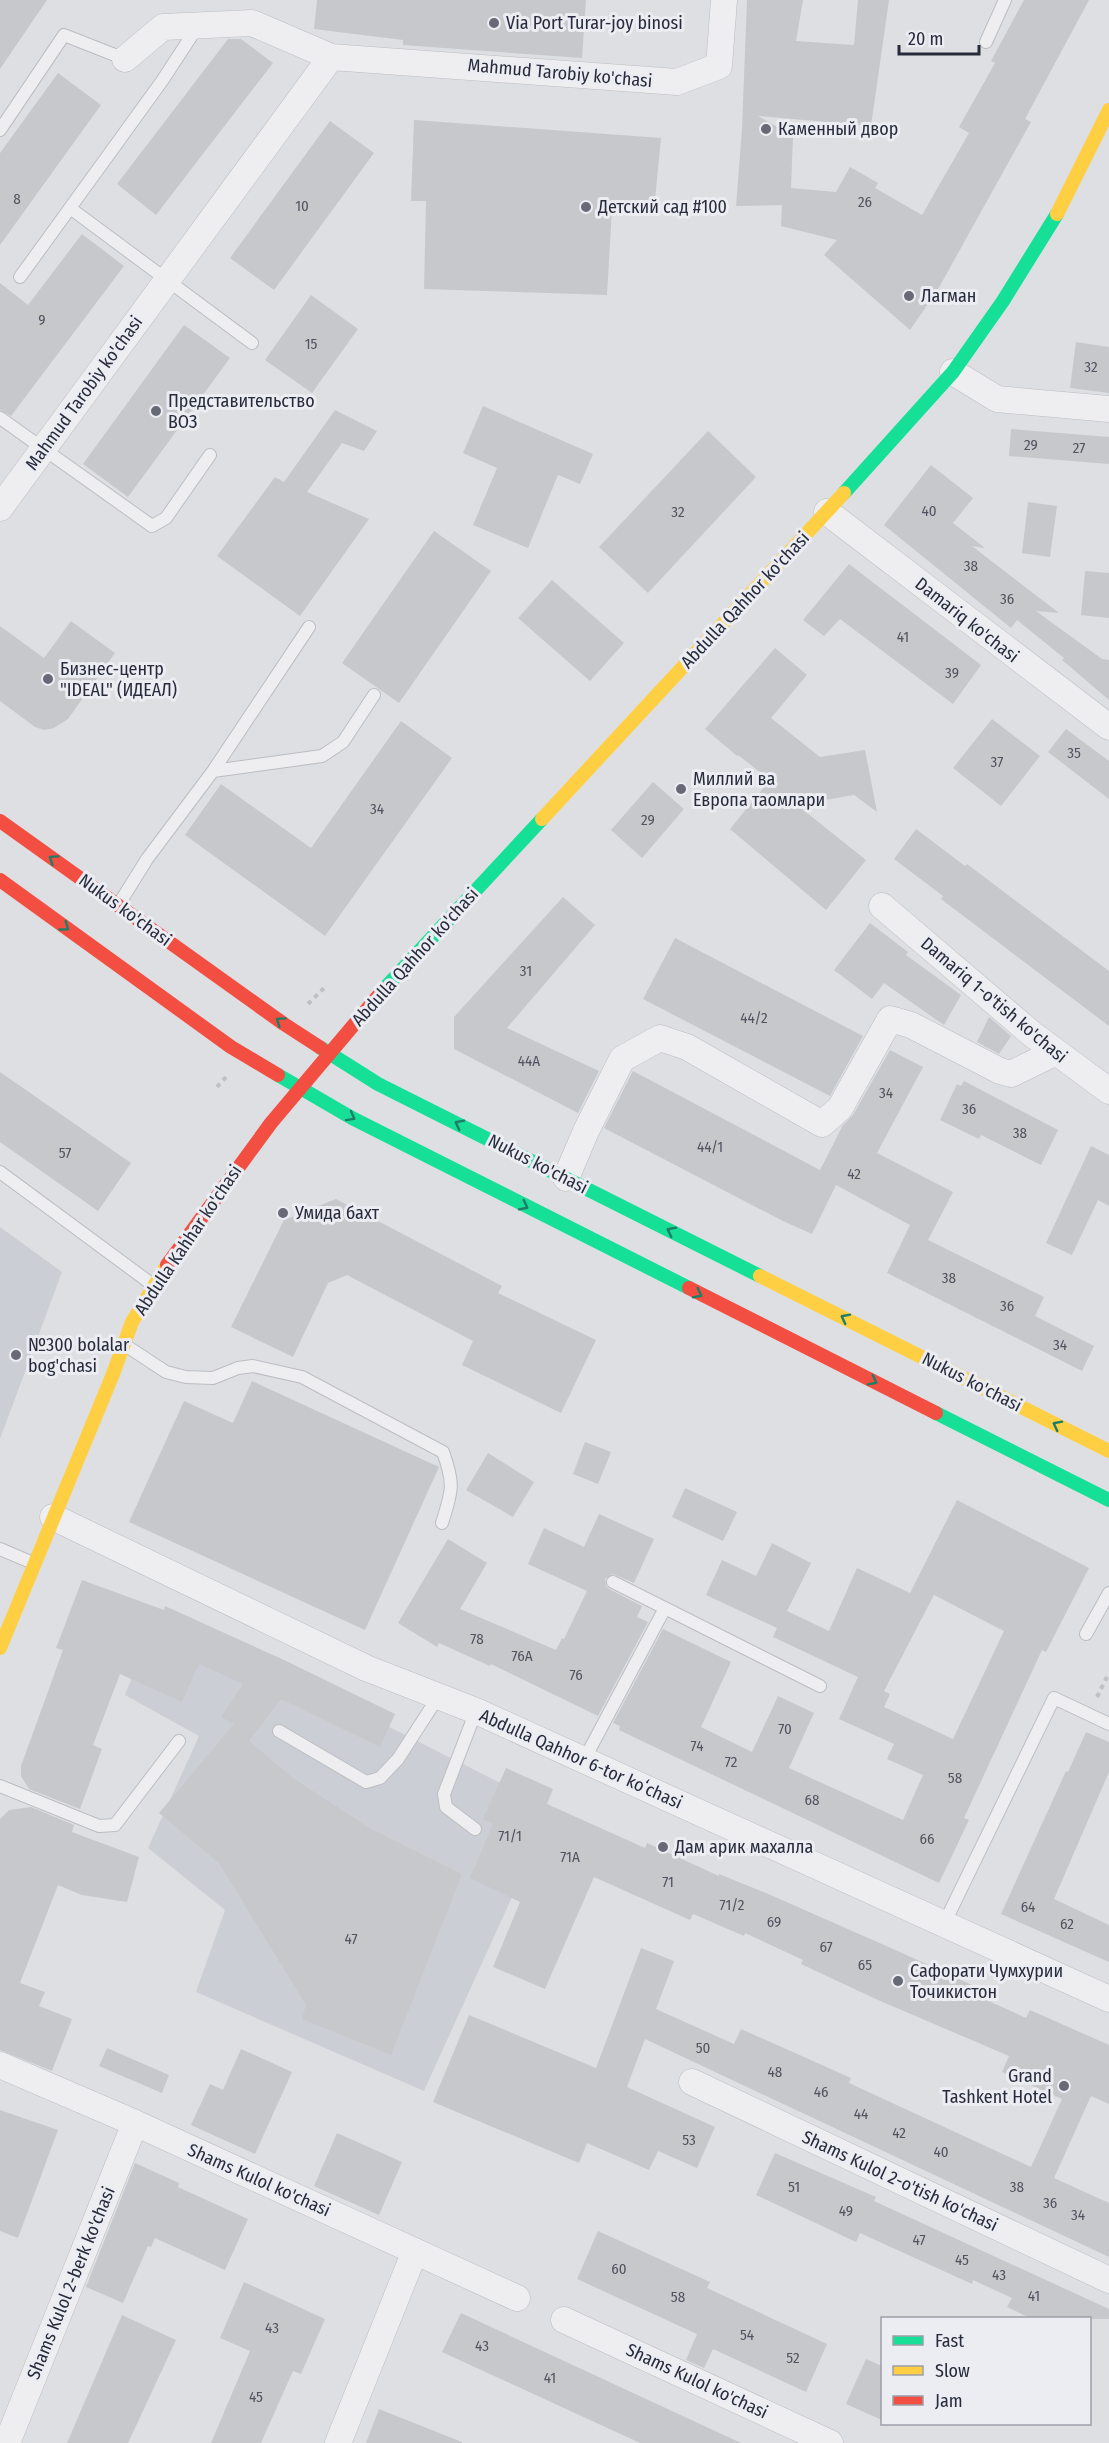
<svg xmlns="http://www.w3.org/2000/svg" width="1109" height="2443" font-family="'Fira Sans Condensed',sans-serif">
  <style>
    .built { fill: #ccced6 }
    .building { fill: #c7c8cb; fill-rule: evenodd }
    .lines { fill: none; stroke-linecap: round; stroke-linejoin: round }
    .lane-casing { stroke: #bcbdc1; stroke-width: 14 }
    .street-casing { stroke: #bcbdc1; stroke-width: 27 }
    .path { stroke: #bfc0c5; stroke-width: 4; stroke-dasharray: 4.5 4.5; stroke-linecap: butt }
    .lane { stroke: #eeeef0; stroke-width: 12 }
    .street { stroke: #eeeef0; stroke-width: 26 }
    .fast { stroke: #16e098; stroke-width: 14 }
    .slow { stroke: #ffcf43; stroke-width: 14 }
    .jam { stroke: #f24e42; stroke-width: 14 }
    .oneway { stroke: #1f7c65 }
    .poi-dot { fill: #676a76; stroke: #ebedf3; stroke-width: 2 }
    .labels { text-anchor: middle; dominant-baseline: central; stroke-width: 6; stroke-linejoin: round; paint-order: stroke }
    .number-label { font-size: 15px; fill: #505360 }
    .poi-label { font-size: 18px; fill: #272b3b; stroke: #ebedf3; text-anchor: start }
    .street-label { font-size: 18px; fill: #272b3b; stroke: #ebedf3 }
  </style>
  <rect width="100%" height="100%" fill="#dedfe3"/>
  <!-- built -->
  <path class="built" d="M0,1227l62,45 -62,167z
    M159,1611l393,198 -128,282 -228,-99 29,-82 -77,-62 51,-112 -74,-41z"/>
  <!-- building -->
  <path class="building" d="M0,0h47l-47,69z
    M317,0h269l-4,58 -179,-13v-5l-89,-11z
    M747,0h56l-7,41 58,4 4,-45h31l-18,126 -113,-10 35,20 -2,52 45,4 14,-25 28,16 -3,5 47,27 47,-82 -10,-6 36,-64 -4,-2 33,-61h65l-64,119 6,3 -94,169 -27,39 -86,-75 13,-15 -56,-14 1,-21 -46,1 6,-77z
    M228,39h13l32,24 -117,152 -39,-31z
    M58,73l43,32 -101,140v-92z
    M414,120l247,18 -7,72 -42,-1 -5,86 -183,-6 2,-88h-15z
    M330,121l44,32 -100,137 -44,-32z
    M82,234l42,32 -113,150 -11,-6v-127l28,22z
    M311,295l47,34 -46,64 -47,-33z
    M184,325l46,33 -102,139 -45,-33z
    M1076,342l33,5v46l-39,-5z
    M483,406l110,48 -13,30 -22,-9 -30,73 -55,-23 24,-57 -34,-15z
    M335,410l42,21 -13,20 -22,-8 -35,49 62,27 -69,97 -83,-60 58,-79 9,5z
    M1011,429l98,8v27l-100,-8z
    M708,431l48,46 -108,116 -49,-46z
    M931,465l42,33 -20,25 32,25 -13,-2 87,67 -23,-2 66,48 7,1v40l-47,-40 2,-2 -47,-38 -6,8 -127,-103z
    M1028,502l29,4 -7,51 -28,-4z
    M434,531l57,40 -92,132 -57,-40z
    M849,564l132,101 -28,39 -113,-85 -16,17 -21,-16z
    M1085,571l24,2v45l-28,-3z
    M552,580l72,63 -34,38 -72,-63z
    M71,621l44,32 -47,66 -14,9 -10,2 -9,-3 -35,-26v-75l44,32z
    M775,648l32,27 -36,43 49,39 45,-7 12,62 -23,-17 -57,10 69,55 -40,50 -96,-81 40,-49 -32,-25 -1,1 -32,-27z
    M992,719l48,37 -39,50 -48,-38z
    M401,721l51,37 -127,178 -140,-101 36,-51 90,64z
    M1066,729l43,32v38l-61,-47z
    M653,782l31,27 -42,49 -31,-28z
    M916,829l49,37 2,-2 142,107v55l-168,-127 2,-3 -49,-37z
    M563,897l32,28 -88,103 92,43 -21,42 -124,-64v-32z
    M870,923l38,29 -2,3 55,40 -17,30 -60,-42 -12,16 -38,-29z
    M675,938l188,98 -33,60 -187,-97z
    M989,1017l22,19 -12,18 -22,-12z
    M890,1050l33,17 -46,86 76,39 -25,48 116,57 -9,19 59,30 -12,25 -195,-98 23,-48 -74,-40 -24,49 -29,-13 -179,-93 29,-57 187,99 23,-45 10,-10z
    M0,1072l131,91 -33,48 -98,-69z
    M964,1081l94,49 -17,35 -60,-30 -2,4 -39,-19 17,-36 4,2z
    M1091,1146l18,9v51l-11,-6 -26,55 -26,-12z
    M336,1199l166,87 -4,7 98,47 -35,73 -99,-48 11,-24 -126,-66 -19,8 -35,74 -62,-30 53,-107z
    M252,1381l187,86 -74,163 -236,-108 55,-121 49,22z
    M585,1442l26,10 -13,32 -25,-10z
    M488,1453l46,29 -21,35 -47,-27z
    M685,1488l52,24 -14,29 -51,-24z
    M957,1500l132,68 -43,84 -4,-2 -78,168 5,2 -30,63 -320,-153 1,-4 -7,-3 50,-94 68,33 -30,65 51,25 26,-56 36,17 -25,55 114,52 20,-45 -36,-16 7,-15 -55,-25 19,-42 -85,-40 4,-9 -71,-33 16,-35 34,16 16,-33 39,20 -24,48 42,20 28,-63 53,25zM934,1595l70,36 -51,108 -69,-32 6,-13 -6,-3z
    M599,1514l55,25 -20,44 -21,-9 -8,5 1,7 3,3 33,17 -5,11 11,5 -50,94 -107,-52 -1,2 -51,-23 -2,4 -39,-24 50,-84 39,24 -27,46 96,41 6,-12 2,1 23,-48 -59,-27 16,-36 40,19z
    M82,1580l82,30 1,-4 119,54 111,54 -15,33 -99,-48 -32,42 44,37 78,51 91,45 -71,181 -89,-36 4,-14 -87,-142 -60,-50 75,-89 -13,-7 22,-33 -44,-20 -17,38 -62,-28 -27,71 9,4 -22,60 -51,-20 -8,-13v-10l42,-116 -7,-2z
    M1086,1732l23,10v30l-55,127 55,26v37l-108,-48 65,-143 2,1z
    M506,1768l47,21 -6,15 98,44 2,-5 72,33v-2l47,19 134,59 74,34 -3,7 55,25 4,-8 79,35v59l-18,-8 -37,82 55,25v54l-464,-218 -18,48 88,40 -18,41 -39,-17 -9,19 -62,-27 -8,20 -146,-61 36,-87 127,53 45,-120 33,13 -18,48 78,35 7,-15 110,49 -2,5 182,84 31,-68 -60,-27 7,-16 -131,-56 -77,-36 2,-4 -58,-27 -1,3 -51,-22 -3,6 -96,-43 -49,112 -52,-22 27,-65 -50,-24 23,-54 -10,-5z
    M31,1807l43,18 -2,7 67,25 -12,45 -45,-7 -24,-10 -38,98 25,9 -6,14 33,13 -20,52 -52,-21v-231l9,-9z
    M107,2048l62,27 -7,18 -63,-27z
    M241,2049l51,23 -37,82 -64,-29 19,-41 13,6z
    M0,2110l58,20 -40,108 -18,-7z
    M337,2133l65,29 -23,53 -65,-29z
    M775,2153l101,44 -2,4 235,108v10h-77l-25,-12 5,-9 -39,-18 -1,4 -112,-51 -4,9 -100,-47z
    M135,2163l44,20 -1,4 70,32 -23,51 -70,-32 -4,9 -3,-1 -25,57 -37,-16z
    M598,2231l112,51 -3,6 120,56 -21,48 -93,-43 -9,19 -18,-8 11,-26 -120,-55z
    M244,2282l81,37 -24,55 -8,-3 -32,72h-50l39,-92 -30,-13z
    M461,2313l60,28 220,102h-101l-198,-91z
    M122,2315l54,25 -48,103h-61z
    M866,2359l16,7v54l-36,-16z
    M379,2409l83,33v1h-96z"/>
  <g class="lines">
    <!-- lane casing -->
    <g class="lane-casing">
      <path id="lane" d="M986,42l19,-42
        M0,130l64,-95 61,24
        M70,208l182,135
        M20,277l142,-196 36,-55
        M0,418l152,108 14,-8 44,-63
        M213,771l96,-144
        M119,904l28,-45 66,-88 109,-15 21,-14 31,-47
        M0,1172l153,113
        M125,1345l41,27 20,5 27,1 25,-10 15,-2 49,11 141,75c12,33 9,39 -1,71
        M0,1549l33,14
        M613,1582l207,104
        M1086,1634l23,-41
        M279,1731l87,51 14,-4 18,-19 40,-62
        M584,1760l81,-152
        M0,1786l99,40 16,-1 64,-84
        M475,1829l-29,-22 -2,-13 32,-83
        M944,1924l110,-226 55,26"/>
    </g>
    <!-- street casing -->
    <g class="street-casing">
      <path id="street" d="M125,59l38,-32 89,-4 79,34 346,25 42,-16 5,-66
        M953,372l44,27 112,10
        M0,508l331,-451
        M827,512l282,215
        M882,906l150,128 77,57
        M566,1178l20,-47 36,-72 38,-21 27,9 135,77 18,-16 50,-89 21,6 89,46 11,3 45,-22
        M53,1517l313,151 110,43 633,288
        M0,2065l135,58 382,175
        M692,2082l417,198
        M564,2320l266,123
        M7,2443l128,-320
        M338,2443l77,-192"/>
    </g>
    <!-- path -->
    <path class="path" d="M308,1004l19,-19
      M217,1087l9,-10
      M1097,1697l12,-24"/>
    <!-- lane -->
    <use href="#lane" class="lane"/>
    <!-- street -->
    <use href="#street" class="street"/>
    <!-- fast -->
    <path class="fast" d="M844,493l109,-121 50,-71 54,-87
      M384,989l158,-170
      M321,1048l57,36 382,192
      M278,1075l74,43 337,170
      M936,1413l173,87"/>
    <!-- slow -->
    <path class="slow" d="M1057,214l52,-104
      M542,819l302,-326
      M760,1276l349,175
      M0,1648l113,-274 19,-52 35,-57"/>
    <!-- jam -->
    <path class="jam" d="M0,821l284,203 37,24
      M0,880l231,167 47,28
      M167,1265l104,-142 113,-134
      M689,1288l247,125"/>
  </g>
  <!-- one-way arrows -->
  <defs><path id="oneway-chevron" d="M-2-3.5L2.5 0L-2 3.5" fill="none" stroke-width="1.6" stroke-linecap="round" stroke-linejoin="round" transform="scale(1.5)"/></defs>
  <g class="oneway">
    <use href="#oneway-chevron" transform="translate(53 859) rotate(-145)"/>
    <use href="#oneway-chevron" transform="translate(65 927) rotate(36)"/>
    <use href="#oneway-chevron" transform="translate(280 1021) rotate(-145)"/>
    <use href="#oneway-chevron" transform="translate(351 1117) rotate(29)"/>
    <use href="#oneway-chevron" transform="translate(459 1124) rotate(-153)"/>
    <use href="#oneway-chevron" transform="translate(524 1206) rotate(27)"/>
    <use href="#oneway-chevron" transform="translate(671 1231) rotate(-153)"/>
    <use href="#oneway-chevron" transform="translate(698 1294) rotate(27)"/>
    <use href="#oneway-chevron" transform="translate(845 1318) rotate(-153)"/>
    <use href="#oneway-chevron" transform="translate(873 1381) rotate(27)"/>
    <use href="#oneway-chevron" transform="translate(1057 1425) rotate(-153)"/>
  </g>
  <!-- markers -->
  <g class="poi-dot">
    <circle cx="494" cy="23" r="6"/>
    <circle cx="766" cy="129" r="6"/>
    <circle cx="586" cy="207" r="6"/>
    <circle cx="909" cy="296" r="6"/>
    <circle cx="156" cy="411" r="6"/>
    <circle cx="48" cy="679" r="6"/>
    <circle cx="681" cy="789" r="6"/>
    <circle cx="283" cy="1213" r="6"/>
    <circle cx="16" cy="1355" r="6"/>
    <circle cx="663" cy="1847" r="6"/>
    <circle cx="898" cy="1981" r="6"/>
    <circle cx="1064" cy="2086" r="6"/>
  </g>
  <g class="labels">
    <!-- number labels -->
    <g class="number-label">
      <text x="17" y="199">8</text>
      <text x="865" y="202">26</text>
      <text x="302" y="206">10</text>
      <text x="42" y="320">9</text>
      <text x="311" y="344">15</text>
      <text x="1091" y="367">32</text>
      <text x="1031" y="445">29</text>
      <text x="1079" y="448">27</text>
      <text x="929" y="511">40</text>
      <text x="678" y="512">32</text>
      <text x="971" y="566">38</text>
      <text x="1007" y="599">36</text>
      <text x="903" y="637">41</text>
      <text x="952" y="673">39</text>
      <text x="1074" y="753">35</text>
      <text x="997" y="762">37</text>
      <text x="377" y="809">34</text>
      <text x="648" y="820">29</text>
      <text x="526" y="971">31</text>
      <text x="754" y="1018">44/2</text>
      <text x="529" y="1061">44А</text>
      <text x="886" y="1093">34</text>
      <text x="969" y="1109">36</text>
      <text x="1020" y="1133">38</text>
      <text x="710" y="1147">44/1</text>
      <text x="65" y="1153">57</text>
      <text x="854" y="1174">42</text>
      <text x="949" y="1278">38</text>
      <text x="1007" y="1306">36</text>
      <text x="1060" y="1345">34</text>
      <text x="477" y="1639">78</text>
      <text x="522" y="1656">76A</text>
      <text x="576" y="1675">76</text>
      <text x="785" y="1729">70</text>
      <text x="697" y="1746">74</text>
      <text x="731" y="1762">72</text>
      <text x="955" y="1778">58</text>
      <text x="812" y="1800">68</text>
      <text x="510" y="1836">71/1</text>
      <text x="927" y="1839">66</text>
      <text x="570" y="1857">71A</text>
      <text x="668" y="1882">71</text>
      <text x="732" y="1905">71/2</text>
      <text x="1028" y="1907">64</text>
      <text x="774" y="1922">69</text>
      <text x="1067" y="1924">62</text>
      <text x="351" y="1939">47</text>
      <text x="826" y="1947">67</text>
      <text x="865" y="1965">65</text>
      <text x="703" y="2048">50</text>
      <text x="775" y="2072">48</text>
      <text x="821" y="2092">46</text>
      <text x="861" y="2114">44</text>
      <text x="899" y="2133">42</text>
      <text x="689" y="2140">53</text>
      <text x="941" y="2152">40</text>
      <text x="794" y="2187">51</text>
      <text x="1017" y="2187">38</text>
      <text x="1050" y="2203">36</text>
      <text x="846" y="2211">49</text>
      <text x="1078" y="2215">34</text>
      <text x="919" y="2240">47</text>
      <text x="962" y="2260">45</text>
      <text x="619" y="2269">60</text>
      <text x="999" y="2275">43</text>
      <text x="1034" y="2296">41</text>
      <text x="678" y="2297">58</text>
      <text x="272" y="2328">43</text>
      <text x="747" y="2335">54</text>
      <text x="482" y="2346">43</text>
      <text x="793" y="2358">52</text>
      <text x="550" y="2378">41</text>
      <text x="256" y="2397">45</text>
    </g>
    <!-- poi labels -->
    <g class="poi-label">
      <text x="506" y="23">Via Port Turar-joy binosi</text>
      <text x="778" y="129">Каменный двор</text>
      <text x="598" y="207">Детский сад #100</text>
      <text x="921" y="296">Лагман</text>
      <text x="168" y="401">Представительство<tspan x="168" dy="21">ВОЗ</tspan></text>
      <text x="60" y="669">Бизнес-центр<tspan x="60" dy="21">"IDEAL" (ИДЕАЛ)</tspan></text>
      <text x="693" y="779">Миллий ва<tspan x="693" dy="21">Европа таомлари</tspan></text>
      <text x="295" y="1213">Умида бахт</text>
      <text x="28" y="1345">№300 bolalar<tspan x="28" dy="21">bog'chasi</tspan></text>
      <text x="675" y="1847">Дам арик махалла</text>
      <text x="910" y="1971">Сафорати Чумхурии<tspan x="910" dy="21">Точикистон</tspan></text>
      <text x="1052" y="2076" text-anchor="end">Grand<tspan x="1052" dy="21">Tashkent Hotel</tspan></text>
    </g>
    <!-- street labels -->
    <g class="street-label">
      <text transform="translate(560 73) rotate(5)">Mahmud Tarobiy ko'chasi</text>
      <text transform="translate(84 393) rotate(-54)">Mahmud Tarobiy ko'chasi</text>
      <text transform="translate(745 600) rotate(-47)">Abdulla Qahhor ko'chasi</text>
      <text transform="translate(967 620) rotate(38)">Damariq ko'chasi</text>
      <text transform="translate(125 910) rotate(36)">Nukus ko'chasi</text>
      <text transform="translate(415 957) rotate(-48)">Abdulla Qahhor ko'chasi</text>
      <text transform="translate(994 1000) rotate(40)">Damariq 1-o'tish ko'chasi</text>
      <text transform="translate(538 1164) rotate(27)">Nukus ko'chasi</text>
      <text transform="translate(188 1240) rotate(-56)">Abdulla Kahhar ko'chasi</text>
      <text transform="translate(972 1382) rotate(27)">Nukus ko'chasi</text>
      <text transform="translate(581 1759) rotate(24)">Abdulla Qahhor 6-tor koʻchasi</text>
      <text transform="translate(259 2180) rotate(24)">Shams Kulol ko'chasi</text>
      <text transform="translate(900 2181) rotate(25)">Shams Kulol 2-o'tish ko'chasi</text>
      <text transform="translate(71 2283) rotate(-68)">Shams Kulol 2-berk ko'chasi</text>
      <text transform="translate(697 2381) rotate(25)">Shams Kulol ko'chasi</text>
    </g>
  </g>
  <!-- legend -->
  <rect x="881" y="2317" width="210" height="108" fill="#ebedf3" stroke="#9d9fa9" stroke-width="1.5"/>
  <rect x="893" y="2336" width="30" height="9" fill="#16e098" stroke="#9d9fa9" stroke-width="1.5"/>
  <text x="935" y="2347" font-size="18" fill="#272b3b">Fast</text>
  <rect x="893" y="2366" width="30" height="9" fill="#ffcf43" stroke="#9d9fa9" stroke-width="1.5"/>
  <text x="935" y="2377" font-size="18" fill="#272b3b">Slow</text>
  <rect x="893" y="2396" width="30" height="9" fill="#f24e42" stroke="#9d9fa9" stroke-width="1.5"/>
  <text x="935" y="2407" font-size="18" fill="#272b3b">Jam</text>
  <!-- scale -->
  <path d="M899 45v9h80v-9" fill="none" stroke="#272b3b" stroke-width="3"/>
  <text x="908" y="45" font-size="18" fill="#272b3b" stroke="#ebedf3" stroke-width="4.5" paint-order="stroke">20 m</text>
</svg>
